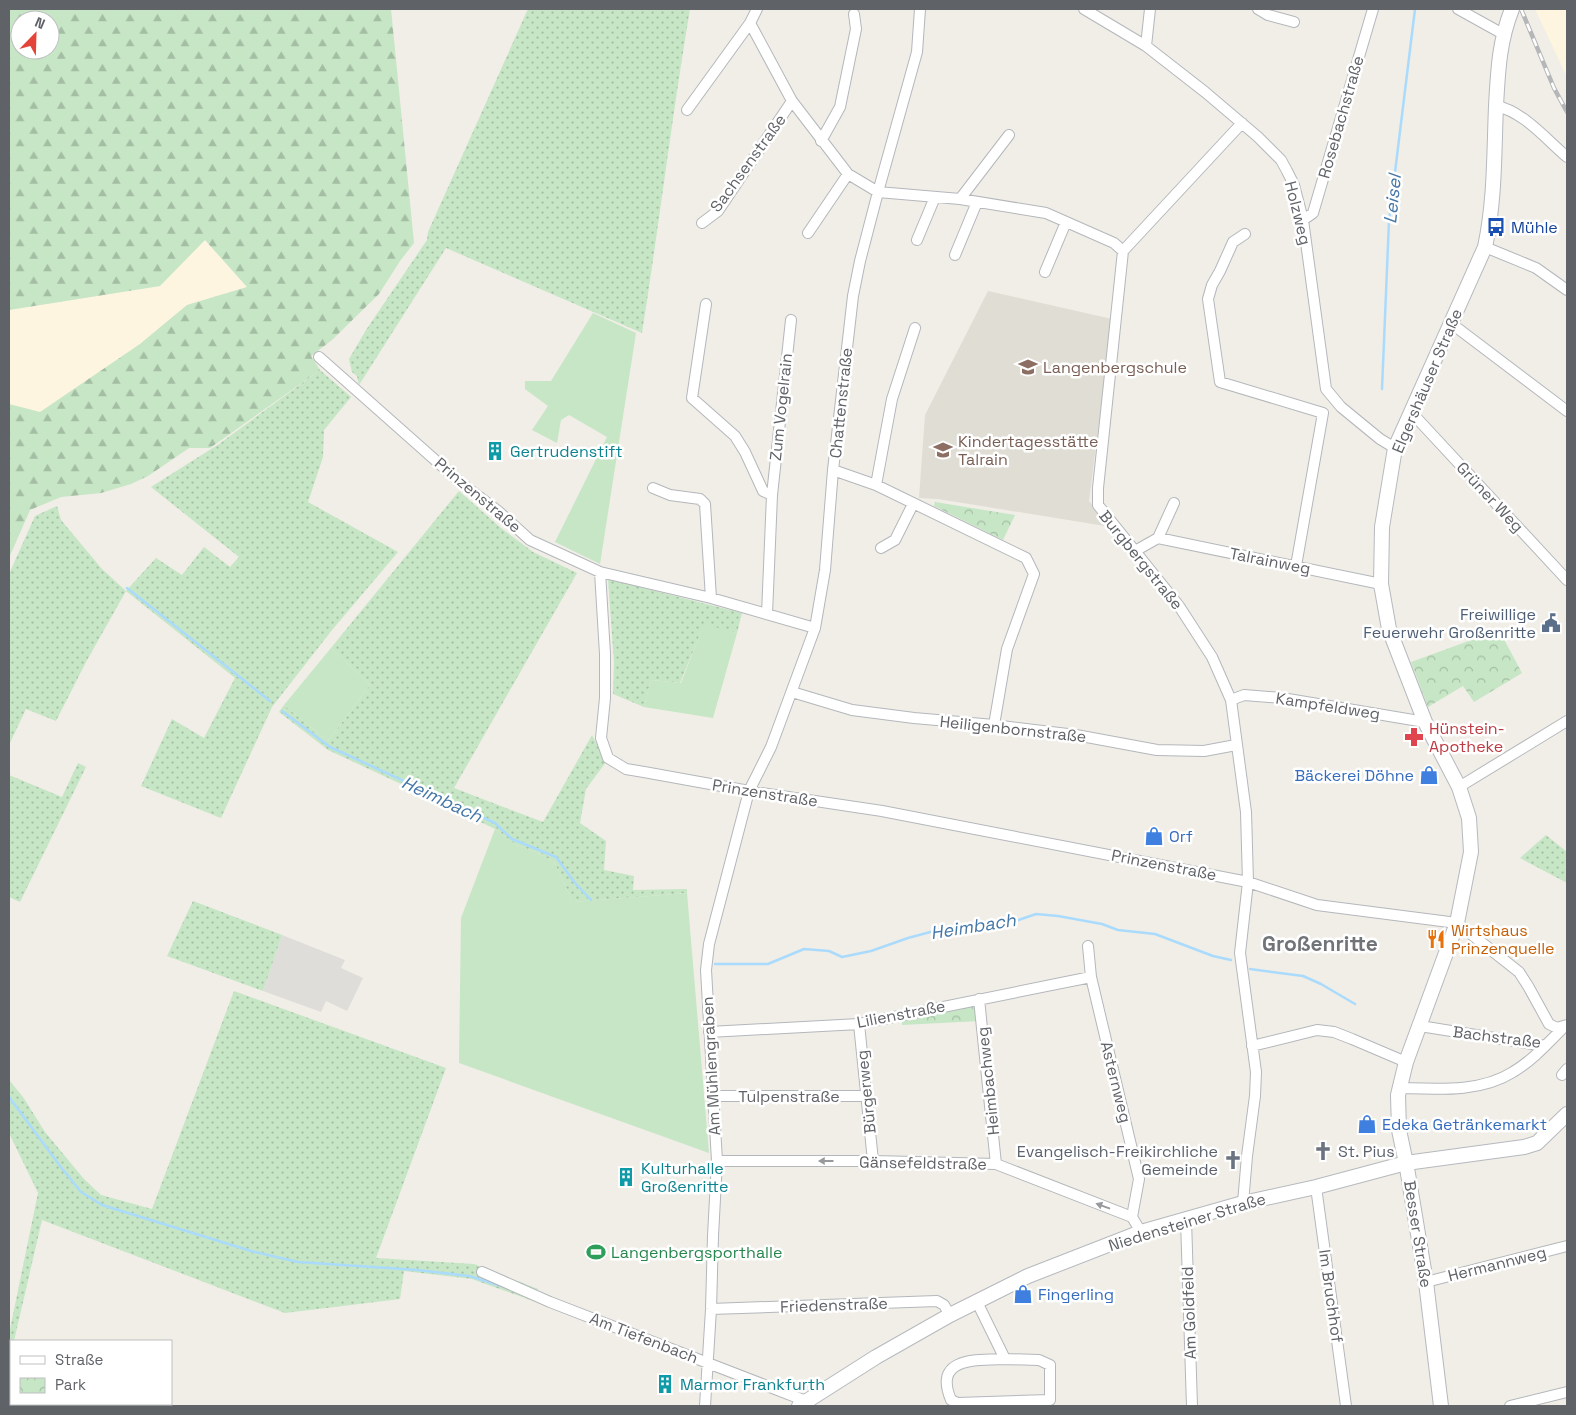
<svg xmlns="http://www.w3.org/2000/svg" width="1576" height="1415" font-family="'Space Grotesk',sans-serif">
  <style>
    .commercial { fill: #fdf5df }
    .industrial { fill: #dfddd9 }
    .education { fill: #e0ddd5 }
    .grass { fill: url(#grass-dots) }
    .forest { fill: url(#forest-firs); fill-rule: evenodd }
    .park { fill: url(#park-crowns) }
    .garden { fill: #c6e6c5 }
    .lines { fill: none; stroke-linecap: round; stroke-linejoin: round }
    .stream { stroke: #abdbfc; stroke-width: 2.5 }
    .street-casing { stroke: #b4b7bb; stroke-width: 12 }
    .secondary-casing { stroke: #b6b9be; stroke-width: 16 }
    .street { stroke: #fff; stroke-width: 10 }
    .secondary { stroke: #fff; stroke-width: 14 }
    .rail-casing { stroke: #b5b6b7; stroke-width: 4.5 }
    .rail { stroke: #fff; stroke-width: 2.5; stroke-dasharray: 8; stroke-linecap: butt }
    .oneway { fill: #97999c }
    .labels { text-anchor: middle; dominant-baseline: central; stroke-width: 5; stroke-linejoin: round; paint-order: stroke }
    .street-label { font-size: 16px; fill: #5f6267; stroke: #fff }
    .transit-label { font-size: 16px; fill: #164399; stroke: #fff; text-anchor: start }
    .education-label { font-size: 16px; fill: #785e54; stroke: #fff; text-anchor: start }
    .culture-label { font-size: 16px; fill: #0d838f; stroke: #fff; text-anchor: start }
    .service-label { font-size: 16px; fill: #4e5e75; stroke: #fff; text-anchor: end }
    .health-label { font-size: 16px; fill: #be3a42; stroke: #fff; text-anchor: start }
    .shop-label { font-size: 16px; fill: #366cbe; stroke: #fff; text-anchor: start }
    .food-label { font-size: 16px; fill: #c56008; stroke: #fff; text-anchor: start }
    .worship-label { font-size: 16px; fill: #5b616d; stroke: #fff; text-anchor: end }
    .leisure-label { font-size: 16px; fill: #27864d; stroke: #fff; text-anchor: start }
    .water-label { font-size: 18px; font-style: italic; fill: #4476a6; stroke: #fff }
    .district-label { font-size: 21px; font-weight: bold; fill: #707479; stroke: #fff }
  </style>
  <defs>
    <pattern id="grass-dots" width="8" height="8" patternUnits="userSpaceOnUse" patternTransform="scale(1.25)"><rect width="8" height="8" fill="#c6e6c5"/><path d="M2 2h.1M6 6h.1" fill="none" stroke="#a4bea4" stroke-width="1.8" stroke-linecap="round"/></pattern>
    <pattern id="forest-firs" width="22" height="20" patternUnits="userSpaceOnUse" patternTransform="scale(1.25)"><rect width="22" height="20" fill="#c6e6c5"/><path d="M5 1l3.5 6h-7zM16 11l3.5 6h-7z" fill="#a4bea4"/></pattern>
    <pattern id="park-crowns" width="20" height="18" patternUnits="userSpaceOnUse" patternTransform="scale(1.25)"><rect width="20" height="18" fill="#c6e6c5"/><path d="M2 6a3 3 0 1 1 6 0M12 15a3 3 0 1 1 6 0" fill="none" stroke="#a4bea4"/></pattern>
  </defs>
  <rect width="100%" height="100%" fill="#f0eee7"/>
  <!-- commercial -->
  <path class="commercial" d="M1535,9h32v68z
    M205,240l42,47 -60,18 -47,39 -100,69 -31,-9v-94l151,-24z"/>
  <!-- industrial -->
  <path class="industrial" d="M282,935l63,25 -4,8 22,10 -16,33 -21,-10 -5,11 -58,-21z"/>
  <!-- education -->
  <path class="education" d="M988,291l124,28 -23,182 22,26 -173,-28 -19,-1 6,-83z"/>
  <!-- grass -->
  <path class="grass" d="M528,9h162c-18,107 -31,216 -48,324l-196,-85 -87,137 -2,-9 -5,-4 -3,-13 17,-29 61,-90 1,-8z
    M320,370l31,27 -27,33 -1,27 -15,45 90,50 -66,78 -60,77 -51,111 -80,-32 31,-67 32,19 31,-60 -109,-87 -40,71 -30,59 -30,-12 -17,36v-171l26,-58 22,-10 4,14 41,49 24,22 30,-33 26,17 22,-28 26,20 9,-10 -88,-70 68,-43z
    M459,491l42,37 32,24 44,21 -123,215 89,34 49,-87 14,27 -20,27 -6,34 26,18 -2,29 30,6 -1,14 54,-1v4l-114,9 -19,-40 -18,-10 -20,-7 -21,-16 -49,-24 -118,-55 -49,-38 5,-7 44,36 42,-56 -39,-37z
    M608,579l134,34 -5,20 -33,-8 -24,58 -29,-3 -7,27 -31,-13 1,-32z
    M78,763l8,4 -66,135 -11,-5v-122l53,22z
    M1546,835l21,17v31l-47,-25z
    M193,901l89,34 -19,56 -96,-35z
    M234,991l212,77 -70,190 98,6 64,25 -2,13 -64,-23 -68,-8 -4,28 -115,14 -243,-93 -28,121h-3v14l-2,11v-32l29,-141 -29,-60v-53l14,17 22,35 39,47 17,16 51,14z"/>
  <!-- forest -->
  <path class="forest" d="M9,9h382l23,234 -14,18 -21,33 -47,46 -21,16 9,14 -110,78h-21l-41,28 -17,8 -30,9 -40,4 -31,13 -21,48v-154l31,8 100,-68 47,-39 60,-18 -42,-47 -45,46 -151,24zM20,20h30v30h-30z"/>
  <!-- park -->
  <path class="park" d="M935,502l80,13 -12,25 -69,-34z
    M1499,630l23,43 -48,29 -11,-16 -35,21 -17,-45z
    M969,1004l9,3 2,14 -78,4v-7z"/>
  <!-- garden -->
  <path class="garden" d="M593,313l43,20 -36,231 -45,-22 52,-105 -38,-22 -8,5 -4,23 -25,-13 16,-24 -23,-17v-8h26z
    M704,624l33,9 -24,85 -69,-11 7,-27 30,3z
    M331,648l39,37 -42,56 -44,-36z
    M495,829l21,16 20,7 18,10 19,40 114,-9 22,260 -250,-90 2,-145z"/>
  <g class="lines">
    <!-- stream -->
    <path class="stream" d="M1382,389l7,-168 26,-212
      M127,588l143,113
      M282,711l48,36 165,76 17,16 44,18 19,26 16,17
      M715,964h53l36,-15 25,2 13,6 29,-6 37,-13 41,-11 11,1 20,-6 21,4 35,-12 22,2 44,8 16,6 37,4 58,22 18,4
      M1250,969l53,7 18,8 34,20
      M9,1097l51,69 21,26 21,13 149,46 47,11 119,8 52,6 32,10"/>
    <!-- street casing -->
    <g class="street-casing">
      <path id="street" d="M1084,9l62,37
        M1150,9l-4,37 59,46 53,45 23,23 6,11 7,14 9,35 23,169 15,18 39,32 15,9
        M1258,9l10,6 26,7
        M1458,9l45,25
        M750,23l42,78 56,73 30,18 82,7 86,14 68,30 9,8
        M1496,106c27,5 51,34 71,51
        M687,110l63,-87 7,-14
        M1242,123l-119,128 -25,237v17l81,101 33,51 19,43 15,112 2,70 -8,71 16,119 -1,24 -8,60 -4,47
        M821,141l19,-34 16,-78 -2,-15
        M960,199l49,-64
        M1303,220l10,-7 60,-204
        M702,223l16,-12 74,-110
        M808,233l40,-59
        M1245,234l-12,8 -13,29 -8,14 -4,14 12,83 103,31 -27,153
        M917,240l18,-43
        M1485,247l51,21 31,22
        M955,255l22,-53
        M1045,272l21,-50
        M706,304l-14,94 43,38 10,16 18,39 9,4
        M1452,324l115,87
        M319,357l142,126 37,28 32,29 70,32 5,82v44l-4,40 7,20 18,11 18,3 105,19 133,20 366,71 69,23 140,18 62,49 9,14 21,38 8,4 10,-3
        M1412,413l155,167
        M833,470l43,15 150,73 8,16 -27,75 -13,76
        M876,485l16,-86 23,-71
        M653,488l17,7 30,4 5,5 6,94
        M1158,538l16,-35
        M881,548l14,-8 18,-36
        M1135,551l23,-13 223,46
        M600,572l111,26 104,30
        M767,614l5,-119 19,-175
        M792,692l60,18 62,8 80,7 82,10 81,15 47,1 32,-6
        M1231,700l13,-5 38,3 143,24
        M1459,787l108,-66
        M1088,946l3,31 48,202 -7,38
        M979,999l17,165
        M859,1024l14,137
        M1420,1026l125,20
        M709,1032l150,-8 232,-47
        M1252,1046l65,-16 17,2 18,7 54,23
        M1562,1075l5,-6
        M1399,1088c37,1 81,5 114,-16 20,-12 36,-30 52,-46
        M712,1096h154
        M717,1161h156l123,3 136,53 9,15
        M1316,1187l30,219
        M1186,1220l6,186
        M482,1272l68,30 256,99
        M1426,1282l141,-36
        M977,1302l28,57 34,1 11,5v35l-92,3 -7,-3c-18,-43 25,-40 54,-41
        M711,1309l226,-8 7,4 6,10
        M705,1406l6,-97 2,-73 4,-75 -11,-191 3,-26 40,-153 22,-44 44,-119 10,-58 8,-100 20,-174 7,-35 18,-69 39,-140 3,-43
        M1510,1406l57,-14"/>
    </g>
    <!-- secondary casing -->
    <g class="secondary-casing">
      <path id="secondary" d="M799,1406l77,-49 74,-42 78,-39 113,-44 102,-29 73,-16 90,-24 118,-16 13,-4 30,-29
        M1441,1406l-15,-124 -19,-114 -8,-38 -1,-35 8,-33 51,-139 14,-71 -2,-34 -10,-31 -34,-65 -36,-93 -8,-45 1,-57 13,-79 90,-201c10,-46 9,-94 11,-141 2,-35 3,-64 16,-97"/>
    </g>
    <!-- street -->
    <use href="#street" class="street"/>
    <!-- secondary -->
    <use href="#secondary" class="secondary"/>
    <!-- rail casing -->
    <g class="rail-casing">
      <path id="rail" d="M1521,9l33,79 13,24"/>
    </g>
    <!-- rail -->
    <use href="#rail" class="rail"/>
  </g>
  <!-- one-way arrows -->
  <defs><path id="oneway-solid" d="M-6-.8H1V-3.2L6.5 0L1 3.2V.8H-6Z" transform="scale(1.25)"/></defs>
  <g class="oneway">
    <use href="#oneway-solid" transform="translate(826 1161) rotate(-180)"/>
    <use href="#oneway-solid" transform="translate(1103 1206) rotate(-160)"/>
  </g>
  <!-- icons -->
  <defs>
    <g id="bus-bare" transform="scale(1.5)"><path d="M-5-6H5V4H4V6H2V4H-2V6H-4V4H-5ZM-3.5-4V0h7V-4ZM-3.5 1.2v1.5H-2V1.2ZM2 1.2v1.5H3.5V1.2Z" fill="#1a4fb4" stroke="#fff" stroke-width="2.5" paint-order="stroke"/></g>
    <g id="school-bare" transform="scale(1.5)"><path d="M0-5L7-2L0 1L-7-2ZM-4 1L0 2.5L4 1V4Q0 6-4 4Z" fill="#8d6e63" stroke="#fff" stroke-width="2.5" paint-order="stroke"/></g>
    <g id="building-bare" transform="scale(1.5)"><path d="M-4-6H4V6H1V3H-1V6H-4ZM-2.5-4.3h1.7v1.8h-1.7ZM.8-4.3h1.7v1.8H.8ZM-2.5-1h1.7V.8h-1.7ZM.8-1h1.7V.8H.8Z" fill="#0f9aa8" stroke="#fff" stroke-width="2.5" paint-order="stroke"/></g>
    <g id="civic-bare" transform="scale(1.5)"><path d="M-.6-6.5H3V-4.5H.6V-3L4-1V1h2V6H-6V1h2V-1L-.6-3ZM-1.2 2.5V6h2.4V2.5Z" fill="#5c6f8a" stroke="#fff" stroke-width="2.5" paint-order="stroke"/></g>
    <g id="pharmacy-bare" transform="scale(1.5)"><path d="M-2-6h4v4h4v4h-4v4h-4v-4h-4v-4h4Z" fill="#e0444e" stroke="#fff" stroke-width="2.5" paint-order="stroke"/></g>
    <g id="shop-bare" transform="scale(1.5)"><path d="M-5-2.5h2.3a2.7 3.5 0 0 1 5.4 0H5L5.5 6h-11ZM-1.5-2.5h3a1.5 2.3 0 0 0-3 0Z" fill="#3f7fe0" stroke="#fff" stroke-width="2.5" paint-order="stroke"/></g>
    <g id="restaurant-bare" transform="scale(1.5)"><path d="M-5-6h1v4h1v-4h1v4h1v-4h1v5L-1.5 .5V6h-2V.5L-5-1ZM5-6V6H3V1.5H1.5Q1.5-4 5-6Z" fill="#e8710a" stroke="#fff" stroke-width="2.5" paint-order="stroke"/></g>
    <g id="church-bare" transform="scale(1.5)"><path d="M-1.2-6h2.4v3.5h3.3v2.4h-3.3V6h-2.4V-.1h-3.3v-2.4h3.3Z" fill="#6b7280" stroke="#fff" stroke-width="2.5" paint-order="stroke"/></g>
    <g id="stadium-bare" transform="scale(1.5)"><path d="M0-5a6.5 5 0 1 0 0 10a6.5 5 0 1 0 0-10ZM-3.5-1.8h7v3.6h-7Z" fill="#2e9e5b" stroke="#fff" stroke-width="2.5" paint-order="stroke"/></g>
  </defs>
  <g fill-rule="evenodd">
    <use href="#bus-bare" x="1496" y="227"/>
    <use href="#school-bare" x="1028" y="367"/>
    <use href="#school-bare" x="943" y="450"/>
    <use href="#building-bare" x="495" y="451"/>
    <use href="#civic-bare" x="1551" y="623"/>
    <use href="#pharmacy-bare" x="1414" y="737"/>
    <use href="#shop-bare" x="1429" y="775"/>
    <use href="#shop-bare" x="1154" y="836"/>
    <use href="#restaurant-bare" x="1436" y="939"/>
    <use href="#shop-bare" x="1367" y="1124"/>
    <use href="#church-bare" x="1323" y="1151"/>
    <use href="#church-bare" x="1233" y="1160"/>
    <use href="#building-bare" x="626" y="1177"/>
    <use href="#stadium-bare" x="596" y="1252"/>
    <use href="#shop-bare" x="1023" y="1294"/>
    <use href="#building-bare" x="665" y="1384"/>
  </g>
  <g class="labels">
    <!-- street labels -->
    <g class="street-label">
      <text transform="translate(1341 117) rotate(-74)">Rosebachstraße</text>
      <text transform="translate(748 163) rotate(-54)">Sachsenstraße</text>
      <text transform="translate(1298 213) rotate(76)">Holzweg</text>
      <text transform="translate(1427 381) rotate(-67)">Elgershäuser Straße</text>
      <text transform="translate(841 403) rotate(-84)">Chattenstraße</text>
      <text transform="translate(781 407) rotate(-84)">Zum Vogelrain</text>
      <text transform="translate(478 495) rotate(40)">Prinzenstraße</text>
      <text transform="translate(1490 497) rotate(47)">Grüner Weg</text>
      <text transform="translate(1141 560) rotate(51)">Burgbergstraße</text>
      <text transform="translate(1270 561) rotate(11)">Talrainweg</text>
      <text transform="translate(1328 706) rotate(9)">Kampfeldweg</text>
      <text transform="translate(1013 729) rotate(6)">Heiligenbornstraße</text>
      <text transform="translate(765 793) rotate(9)">Prinzenstraße</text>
      <text transform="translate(1164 865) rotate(11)">Prinzenstraße</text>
      <text transform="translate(901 1014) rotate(-11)">Lilienstraße</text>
      <text transform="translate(1497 1037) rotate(7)">Bachstraße</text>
      <text transform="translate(711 1066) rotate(-93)">Am Mühlengraben</text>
      <text transform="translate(988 1081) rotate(-96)">Heimbachweg</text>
      <text transform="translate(1116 1082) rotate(76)">Asternweg</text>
      <text transform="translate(866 1092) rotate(-96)">Bürgerweg</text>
      <text x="789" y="1096">Tulpenstraße</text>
      <text transform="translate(923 1163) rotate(1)">Gänsefeldstraße</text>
      <text transform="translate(1187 1222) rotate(-17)">Niedensteiner Straße</text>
      <text transform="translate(1418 1234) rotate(81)">Besser Straße</text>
      <text transform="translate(1497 1264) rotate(-14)">Hermannweg</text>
      <text transform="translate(1331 1296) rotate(82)">Im Bruchhof</text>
      <text transform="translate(834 1305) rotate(-2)">Friedenstraße</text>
      <text transform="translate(1189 1313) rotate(-92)">Am Goldfeld</text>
      <text transform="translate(644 1338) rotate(21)">Am Tiefenbach</text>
    </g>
    <!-- transit labels -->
    <g class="transit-label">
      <text x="1511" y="227">Mühle</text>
    </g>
    <!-- education labels -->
    <g class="education-label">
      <text x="1043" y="367">Langenbergschule</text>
      <text x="958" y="441">Kindertagesstätte<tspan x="958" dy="18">Talrain</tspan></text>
    </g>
    <!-- culture labels -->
    <g class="culture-label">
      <text x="510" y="451">Gertrudenstift</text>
      <text x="641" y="1168">Kulturhalle<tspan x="641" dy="18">Großenritte</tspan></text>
      <text x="680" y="1384">Marmor Frankfurth</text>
    </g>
    <!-- service labels -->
    <g class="service-label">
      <text x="1536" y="614">Freiwillige<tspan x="1536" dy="18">Feuerwehr Großenritte</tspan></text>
    </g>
    <!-- health labels -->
    <g class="health-label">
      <text x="1429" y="728">Hünstein-<tspan x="1429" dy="18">Apotheke</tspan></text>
    </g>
    <!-- shop labels -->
    <g class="shop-label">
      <text x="1414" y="775" text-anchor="end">Bäckerei Döhne</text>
      <text x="1169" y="836">Orf</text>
      <text x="1382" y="1124">Edeka Getränkemarkt</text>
      <text x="1038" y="1294">Fingerling</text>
    </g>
    <!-- food labels -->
    <g class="food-label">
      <text x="1451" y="930">Wirtshaus<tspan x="1451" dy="18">Prinzenquelle</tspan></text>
    </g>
    <!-- worship labels -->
    <g class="worship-label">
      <text x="1218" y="1151">Evangelisch-Freikirchliche<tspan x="1218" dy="18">Gemeinde</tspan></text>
      <text x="1338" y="1151" text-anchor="start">St. Pius</text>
    </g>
    <!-- leisure labels -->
    <g class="leisure-label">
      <text x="611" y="1252">Langenbergsporthalle</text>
    </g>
    <!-- water labels -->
    <g class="water-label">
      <text transform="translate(1392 199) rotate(-84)">Leisel</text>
      <text transform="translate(442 799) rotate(25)">Heimbach</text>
      <text transform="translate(973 926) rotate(-9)">Heimbach</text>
    </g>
    <!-- district labels -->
    <g class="district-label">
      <text x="1320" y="943">Großenritte</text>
    </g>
  </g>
  <!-- border -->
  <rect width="1576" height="1415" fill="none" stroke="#5f6267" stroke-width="20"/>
  <!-- legend -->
  <rect x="10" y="1340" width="162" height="65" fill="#ffffff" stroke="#bfc0c2"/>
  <rect x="20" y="1356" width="25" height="8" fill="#ffffff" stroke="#bfc0c2"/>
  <text x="55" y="1365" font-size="15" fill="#5f6267">Straße</text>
  <rect x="20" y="1378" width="25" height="15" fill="url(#park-crowns)" stroke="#bfc0c2"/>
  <text x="55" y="1390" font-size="15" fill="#5f6267">Park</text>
  <!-- north arrow -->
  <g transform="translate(35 35) rotate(23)"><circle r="24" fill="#ffffff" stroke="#bfc0c2"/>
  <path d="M0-4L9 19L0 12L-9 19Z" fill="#e4433a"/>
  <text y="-8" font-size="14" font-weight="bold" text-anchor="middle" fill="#5f6267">N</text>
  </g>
</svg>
